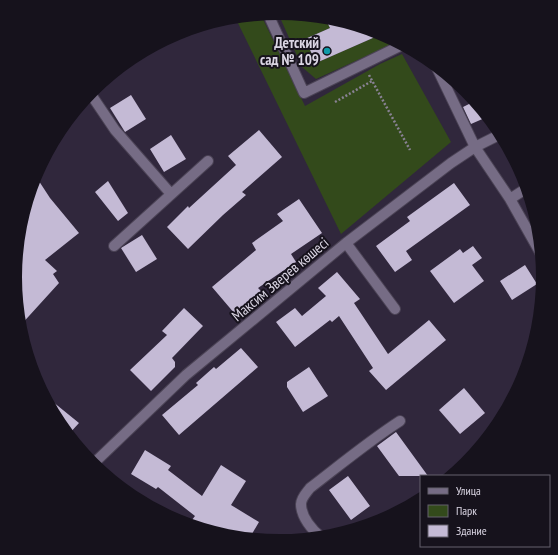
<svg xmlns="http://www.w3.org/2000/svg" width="558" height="555" font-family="'PT Sans Narrow',sans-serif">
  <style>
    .green { fill: #334a1b }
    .building { fill: #c4bad5 }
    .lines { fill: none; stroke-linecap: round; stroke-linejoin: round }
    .minor-casing { stroke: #4b4355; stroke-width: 12 }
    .path { stroke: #898294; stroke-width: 2.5; stroke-dasharray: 2 2; stroke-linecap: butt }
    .minor { stroke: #766c85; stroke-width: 10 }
    .culture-dot { fill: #0f9aa8; stroke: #16121c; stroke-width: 1.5 }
    .labels { text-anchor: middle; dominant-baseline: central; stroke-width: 4; stroke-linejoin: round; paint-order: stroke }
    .poi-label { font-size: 15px; font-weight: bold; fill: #dbd6e4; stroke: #16121c; text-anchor: end }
    .street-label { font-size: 15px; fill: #dbd6e4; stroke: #16121c }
  </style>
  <rect width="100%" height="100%" fill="#30273c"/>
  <!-- green -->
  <path class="green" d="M278,13l47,5 5,10 -25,11 11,24 66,-29 12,7 1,2 -79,36 -14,-12z
    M261,15l44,91 75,-42 22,-10 49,88 -110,92 -106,-217z"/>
  <!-- building -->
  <path class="building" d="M325,18h6l51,16 -66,29 -11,-24 25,-11z
    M131,95l15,24 -21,13 -15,-24z
    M475,101l12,16 -16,7 -8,-17z
    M259,130l23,27 -40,35 4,3 -23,20 -35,34 -21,-22 21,-21 1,2 47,-43 -8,-9z
    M171,135l15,24 -22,13 -14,-23z
    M35,175l15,23 29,35 -34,27 12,11 -4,3 6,9 -40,44 -4,-50 5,-51z
    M108,181l20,32 -10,8 -23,-29z
    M454,183l16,22 -64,46 6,9 -17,12 -19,-26 34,-25 -3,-4z
    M299,199l23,34 -31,21 5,8 -38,26 3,3 -26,23 -23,-27 44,-37 -4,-7 31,-22 -6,-7z
    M142,235l15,24 -21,13 -15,-24z
    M473,246l9,12 -10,7 12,16 -30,22 -24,-32 30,-22 3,4z
    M525,265l12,19 -25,16 -12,-19z
    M337,272l23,27 -6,4 34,51 41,-34 17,20 -60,50 -17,-19 4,-3 -34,-52 -7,6 -2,-2 -35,27 -19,-25 19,-14 7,8 24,-20 -8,-8z
    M184,308l19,18 -31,32 3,4v5l-24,24 -21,-21 37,-35 -5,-4z
    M241,348l17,19 -79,68 -17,-20 36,-30 -2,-2 18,-16 2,2z
    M309,367l19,29 -25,16 -16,-25v-5z
    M464,388l21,25 -25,21 -21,-24z
    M42,393l37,30 -11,12 -9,-11z
    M396,432l32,44h-29l-3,-4 -19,-26z
    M145,450l26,16 -3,4 34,26 19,-31 25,16 -15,24 28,17 -10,17 -18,-2 -17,-11 -4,6 -22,-7 7,-9 -37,-29 -2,2 -25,-15z
    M348,476l22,30 -19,14 -22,-30z"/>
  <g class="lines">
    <!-- minor casing -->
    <g class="minor-casing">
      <path id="minor" d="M268,14l36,79 98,-48
        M436,66l39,81 35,52 31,55
        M90,93l25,37 56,64
        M510,199l17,-11
        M346,243l49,66
        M114,246l94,-85
        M92,465l94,-90 160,-132 105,-80 24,-16 26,-13
        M322,538c-10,-8 -21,-21 -21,-34 0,-6 6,-12 9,-16 30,-23 59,-47 90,-67"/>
    </g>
    <!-- path -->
    <path class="path" d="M369,75l41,75
      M335,102l37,-21"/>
    <!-- minor -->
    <use href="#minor" class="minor"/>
  </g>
  <!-- markers -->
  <circle class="culture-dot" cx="327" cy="51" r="4"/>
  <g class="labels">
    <!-- poi labels -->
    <g class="poi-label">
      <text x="319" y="42">Детский<tspan x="319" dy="17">сад № 109</tspan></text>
    </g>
    <!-- street labels -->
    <g class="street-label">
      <text transform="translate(280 279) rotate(-40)">Максим Зверев көшесі</text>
    </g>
  </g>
  <!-- crop -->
  <path d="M0 0H558V555H0ZM22 277a257 257 0 1 1 514 0a257 257 0 1 1-514 0Z" fill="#16121c" fill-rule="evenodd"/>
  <!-- legend -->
  <rect x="420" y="475" width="130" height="72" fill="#16121c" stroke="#65606c"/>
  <rect x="428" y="488" width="20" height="6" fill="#766c85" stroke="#65606c"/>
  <text x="456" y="495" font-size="12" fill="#dbd6e4">Улица</text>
  <rect x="428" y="505" width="20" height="12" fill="#334a1b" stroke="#65606c"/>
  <text x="456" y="515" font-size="12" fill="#dbd6e4">Парк</text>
  <rect x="428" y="525" width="20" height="12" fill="#c4bad5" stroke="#65606c"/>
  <text x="456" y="535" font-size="12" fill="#dbd6e4">Здание</text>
</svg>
